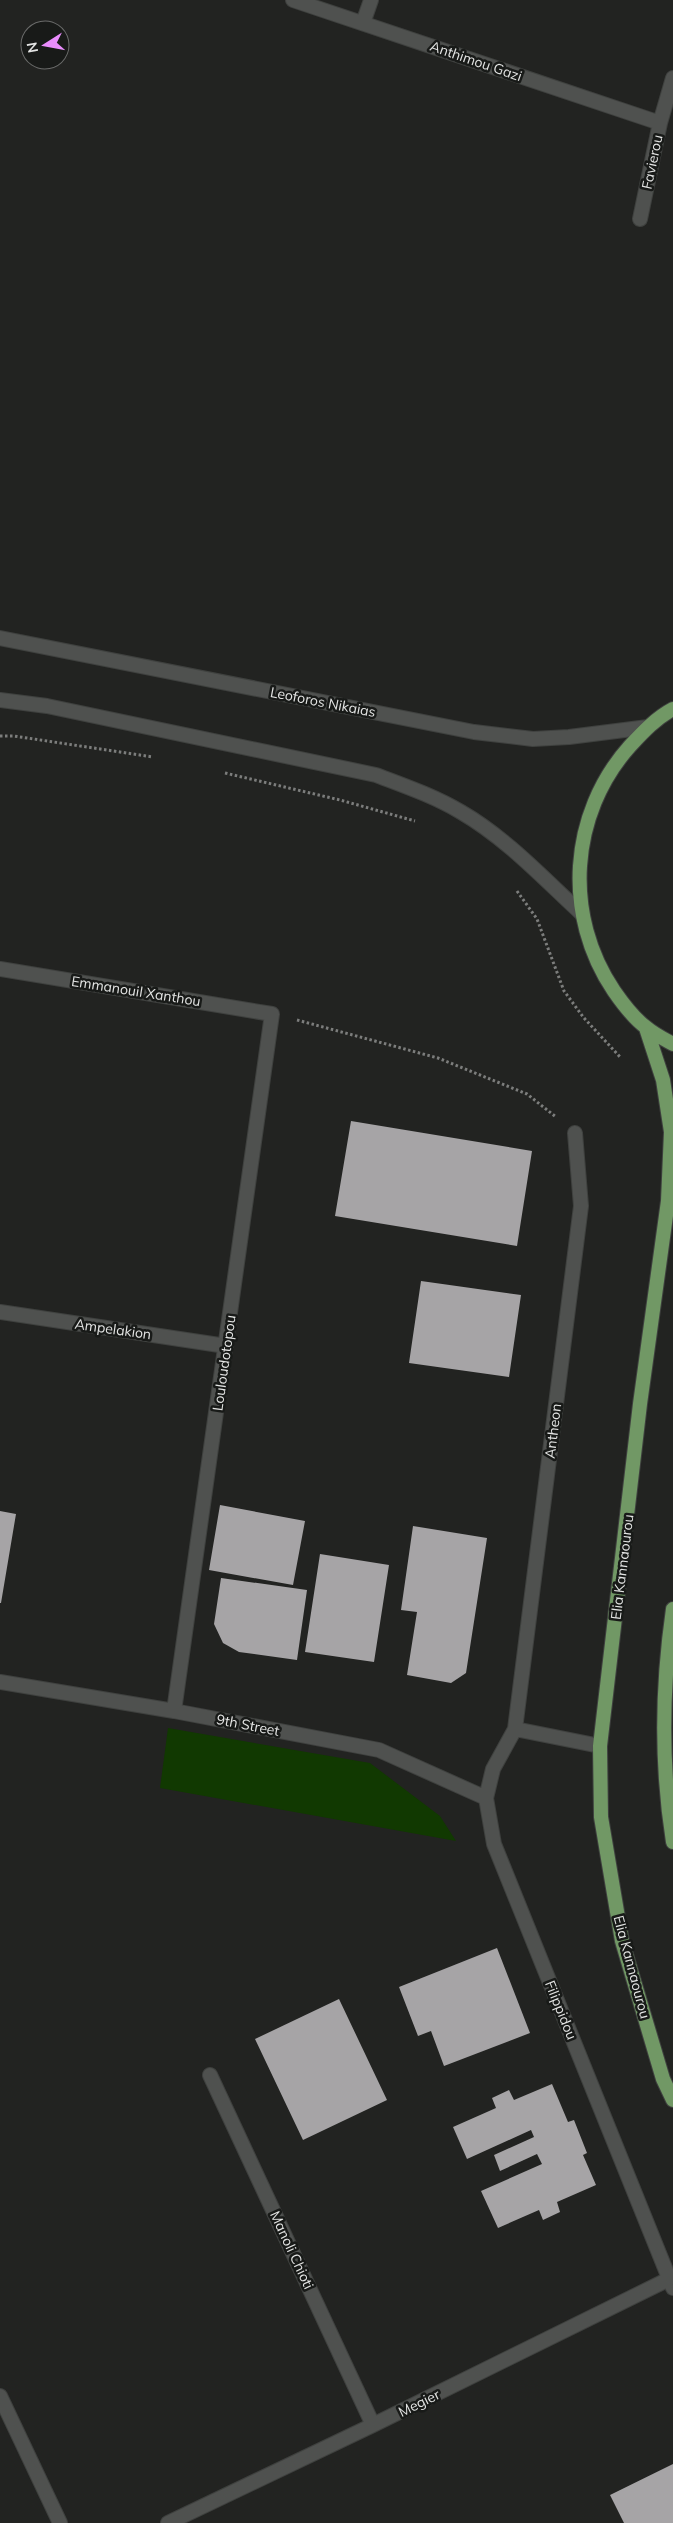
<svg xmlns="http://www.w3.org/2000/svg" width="673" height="2523" font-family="Mulish,sans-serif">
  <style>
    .green { fill: #113901 }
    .building { fill: #a6a4a6 }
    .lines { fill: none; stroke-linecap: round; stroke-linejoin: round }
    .minor-casing { stroke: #3f413f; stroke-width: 16 }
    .secondary-casing { stroke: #3f413f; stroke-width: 16 }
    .primary-casing { stroke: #3f413f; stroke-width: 16 }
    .path { stroke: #7c7d7c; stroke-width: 3; stroke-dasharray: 2.5 2.5; stroke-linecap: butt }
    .minor { stroke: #4f514f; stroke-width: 14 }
    .secondary { stroke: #4f514f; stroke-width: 14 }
    .primary { stroke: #719865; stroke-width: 14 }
    .labels { text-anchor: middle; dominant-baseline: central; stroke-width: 5; stroke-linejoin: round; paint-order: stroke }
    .street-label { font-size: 14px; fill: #e4e5e4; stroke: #181a18 }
  </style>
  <rect width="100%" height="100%" fill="#222321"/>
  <!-- green -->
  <path class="green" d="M168,1728l202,35 70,53 16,25 -296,-53z"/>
  <!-- building -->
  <path class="building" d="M351,1121l181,30 -15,95 -182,-30z
    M421,1281l100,14 -12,82 -100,-14z
    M220,1505l85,16 -12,64 -84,-15z
    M0,1511l16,3 -15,89h-1z
    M413,1526l74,12 -21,135 -15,10 -44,-8 10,-63 -16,-2z
    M320,1554l69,11 -15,97 -69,-10z
    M221,1578l86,12 -10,70 -58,-8 -16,-9 -9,-19z
    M497,1948l33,85 -86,33 -13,-35 -13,5 -19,-49z
    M339,1999l48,101 -84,40 -48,-101z
    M552,2084l16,38 6,-2 13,33 -4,2 13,30 -39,17 3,10 -17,8 -4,-10 -41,18 -17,-37 61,-27 -5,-10 -37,17 -6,-16 40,-18 -3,-7 -64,29 -14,-32 43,-19 -4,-10 17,-8 5,10z
    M673,2464v59h-49l-14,-28z"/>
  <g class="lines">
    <!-- minor casing -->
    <g class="minor-casing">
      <path id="minor" d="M293,0l367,123
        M363,23l8,-23
        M640,219l20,-96 13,-45
        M0,969l272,45 -98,697
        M575,1133l6,73 -66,523 -22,40 -7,29 8,46 179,444
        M0,1312l226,34
        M0,1682l174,29 205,39 107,48
        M515,1729l85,17
        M210,2075l163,350
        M0,2396l60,127
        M168,2523l205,-98 296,-146"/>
    </g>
    <!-- secondary casing -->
    <g class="secondary-casing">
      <path id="secondary" d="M0,638l474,94 59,7 36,-2 79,-10
        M0,700l47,6 329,69c29,11 58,21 85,37 45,26 82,66 120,101"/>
    </g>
    <!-- primary casing -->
    <g class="primary-casing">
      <path id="primary" d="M673,709c-17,9 -30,23 -43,37 -61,68 -67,170 -16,245 9,13 20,28 33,37 7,6 17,11 26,16
        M646,1028l17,52 8,52 -3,69 -28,203 -40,342 1,71 21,124 41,138 10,21
        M673,1609c-11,76 -12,157 0,233"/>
    </g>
    <!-- path -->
    <path class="path" d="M0,736h14l139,21
      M225,773l115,27 75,21
      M517,891l20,28 27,72 20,27 37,40
      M297,1020l141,38 89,36 29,23"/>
    <!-- minor -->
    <use href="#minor" class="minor"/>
    <!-- secondary -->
    <use href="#secondary" class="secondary"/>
    <!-- primary -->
    <use href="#primary" class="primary"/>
  </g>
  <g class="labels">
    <!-- street labels -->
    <g class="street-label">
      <text transform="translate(476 61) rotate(19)">Anthimou Gazi</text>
      <text transform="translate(652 162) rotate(-78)">Favierou</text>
      <text transform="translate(323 702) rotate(11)">Leoforos Nikaias</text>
      <text transform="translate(136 991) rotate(9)">Emmanouil Xanthou</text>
      <text transform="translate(113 1329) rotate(8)">Ampelakion</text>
      <text transform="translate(224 1363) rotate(-82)">Louloudotopou</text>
      <text transform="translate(553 1431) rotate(-83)">Antheon</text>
      <text transform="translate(622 1567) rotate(-83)">Elia Kannaourou</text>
      <text transform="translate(248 1725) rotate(11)">9th Street</text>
      <text transform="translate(632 1967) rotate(75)">Elia Kannaourou</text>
      <text transform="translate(561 2010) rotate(68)">Filippidou</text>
      <text transform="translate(292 2250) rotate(65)">Manoli Chioti</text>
      <text transform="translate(419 2403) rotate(-26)">Megier</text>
    </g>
  </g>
  <!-- north arrow -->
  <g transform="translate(45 45) rotate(259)"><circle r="24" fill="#181a18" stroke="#6a6b6a"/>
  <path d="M0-4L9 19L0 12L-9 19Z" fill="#ea8dfd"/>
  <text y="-8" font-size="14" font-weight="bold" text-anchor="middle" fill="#e4e5e4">N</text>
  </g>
</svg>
